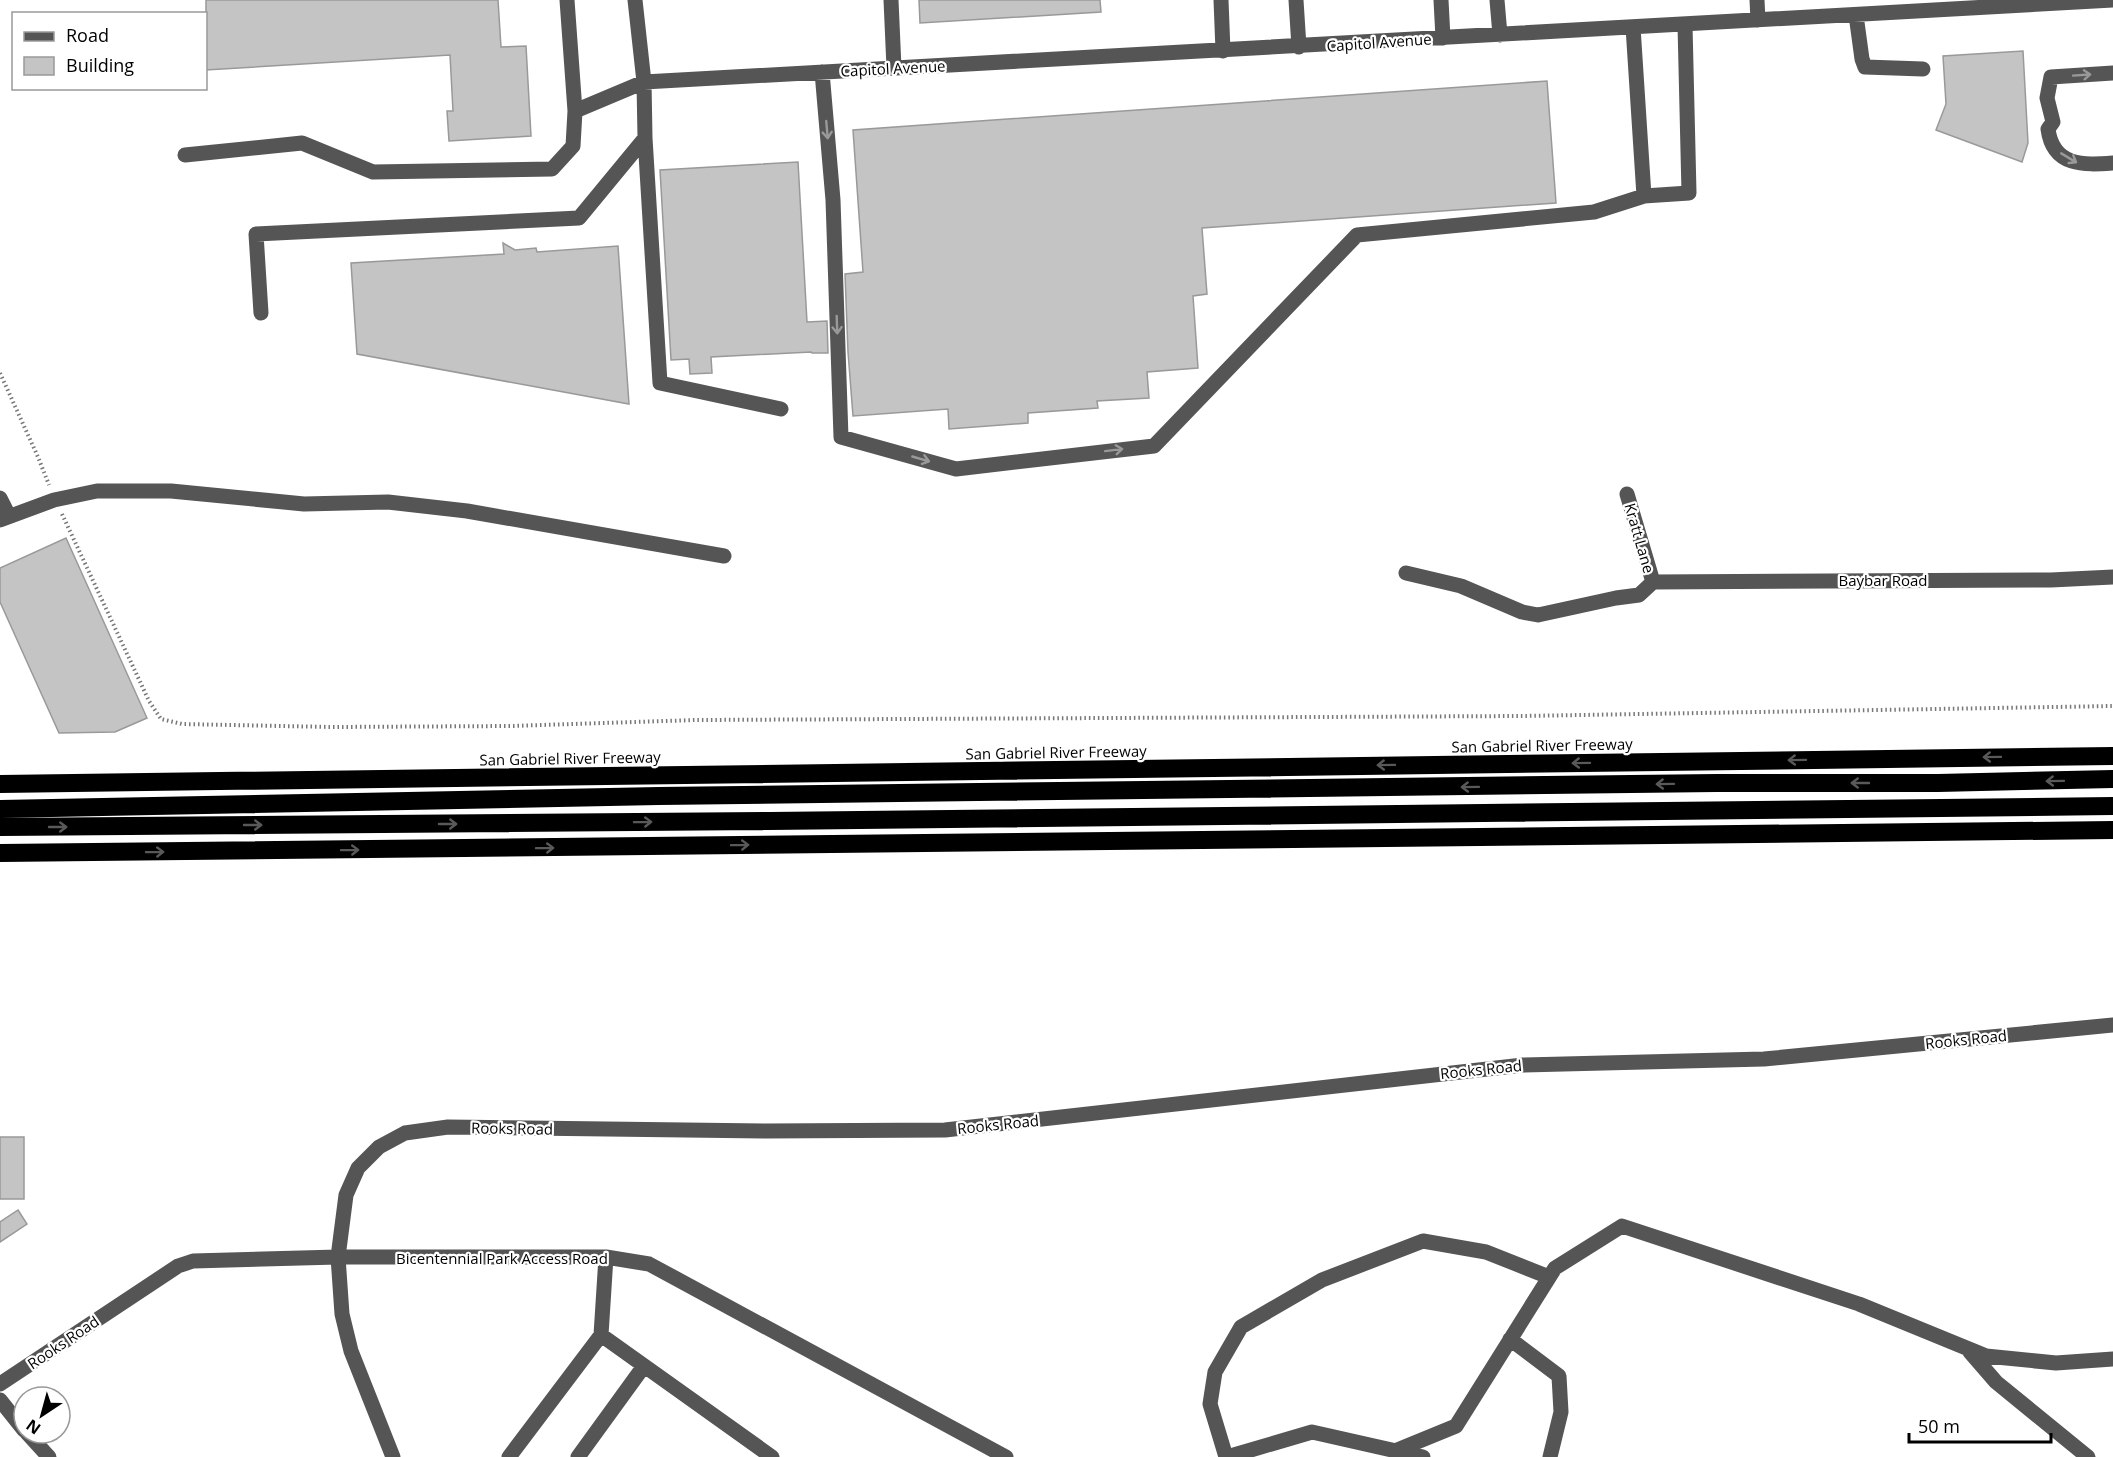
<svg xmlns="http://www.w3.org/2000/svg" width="2113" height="1457" font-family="'Open Sans',sans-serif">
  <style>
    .building { fill: #c4c4c4; stroke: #999; stroke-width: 1.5 }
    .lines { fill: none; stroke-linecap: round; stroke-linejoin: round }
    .path { stroke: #777; stroke-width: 4; stroke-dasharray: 1.5 3; stroke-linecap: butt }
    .minor { stroke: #555; stroke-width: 15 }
    .highway { stroke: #000; stroke-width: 18 }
    .oneway { stroke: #999 }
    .oneway2 { stroke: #595959 }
    .labels { text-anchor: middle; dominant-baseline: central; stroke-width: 4.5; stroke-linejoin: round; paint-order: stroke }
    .street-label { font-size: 15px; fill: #000; stroke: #fff }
  </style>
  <rect width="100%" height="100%" fill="#fff"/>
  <!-- building -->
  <path class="building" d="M206,0h292l3,47 25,-1 5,90 -82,5 -2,-30h6l-3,-56 -244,15z
    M919,0h181l1,12 -181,11z
    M2023,51l5,92 -6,19 -86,-32 10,-26 -3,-48z
    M1547,81l9,122 -354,25 5,66 -14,2 5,72 -51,4 2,26 -52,3 1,7 -70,5v10l-79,6 -1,-20 -95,7 -5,-64 -3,-78 18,-2 -10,-142z
    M798,162l9,160 20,-1 1,32h-16l-1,-1 -100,5 1,16 -22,1 -1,-15 -18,1 -11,-190z
    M503,243l12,7 21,-2 1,4 81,-6 11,158 -272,-50 -6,-91 153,-9z
    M66,538l81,180 -32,14 -56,1 -59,-131v-34z
    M0,1137h24v62h-24z
    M18,1210l9,14 -27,18v-20z"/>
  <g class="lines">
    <!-- path -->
    <path class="path" d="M0,373l38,84 11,28
      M62,514l87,187 12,18 21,5 149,3 180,-1 185,-6 826,-4 591,-10"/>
    <!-- minor -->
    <path class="minor" d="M567,0l8,111
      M891,0l3,68
      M1221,0l2,51
      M1296,0l3,47
      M1441,0l2,38
      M1497,0l3,35
      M1757,0l1,20
      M1856,15l6,44 3,8 58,2
      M1633,27l11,169 45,-3 -4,-168
      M822,72l11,128 8,237 115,32 198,-23 203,-211 237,-23 50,-16
      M2113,73l-62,4 -4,21 6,24 -5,7c5,38 36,36 65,34
      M645,138l15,245 121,26
      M185,155l117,-12 71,29 179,-3 21,-23 2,-35 69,-29 1469,-82
      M261,313l-5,-79 323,-16 66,-80 -1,-56 -9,-82
      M1627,494l26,88
      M0,498l9,18
      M0,520l54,-20 43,-9h74l133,13 84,-2 79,9 257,45
      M1406,573l55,13 61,26 16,3 78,-17 23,-3 14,-13
      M1653,582l398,-2 62,-3
      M601,1335l171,122
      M1510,1339l49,37 2,36 -11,45
      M1970,1352l26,30 92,75
      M0,1384l178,-118 15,-5 145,-4h268l43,7 357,193
      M0,1400l24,30
      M27,1433l22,24
      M1395,1451l61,-25 99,-158 67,-42 237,78 127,52 70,7 57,-4
      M393,1457l-42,-106 -9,-37 -4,-57 8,-62 12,-27 21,-21 26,-14 43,-6 318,4 179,-1 578,-65 241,-6 349,-34
      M509,1457l92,-122 5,-78
      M578,1457l66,-91
      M1226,1457l-16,-53 5,-32 26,-45 81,-47 101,-39 63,11 63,25
      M1227,1457l85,-25 111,25"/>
    <!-- highway -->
    <path class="highway" d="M0,784l2113,-28
      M0,809l659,-13 1058,-13h221l175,-4
      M0,827l769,-6 1344,-15
      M0,853l2113,-23"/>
  </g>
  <!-- one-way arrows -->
  <defs><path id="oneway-shaft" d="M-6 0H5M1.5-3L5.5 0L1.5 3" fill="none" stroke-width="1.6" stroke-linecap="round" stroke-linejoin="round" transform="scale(1.5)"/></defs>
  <g class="oneway">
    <use href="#oneway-shaft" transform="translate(2082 75) rotate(-4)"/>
    <use href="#oneway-shaft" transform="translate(827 130) rotate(85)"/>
    <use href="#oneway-shaft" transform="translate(2069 158) rotate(31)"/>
    <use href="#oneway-shaft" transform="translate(837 325) rotate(88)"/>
    <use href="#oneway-shaft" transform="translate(1114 450) rotate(-7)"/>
    <use href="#oneway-shaft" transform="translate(921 459) rotate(16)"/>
  </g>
  <g class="oneway2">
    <use href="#oneway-shaft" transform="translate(1992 757) rotate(179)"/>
    <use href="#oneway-shaft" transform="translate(1797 760) rotate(179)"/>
    <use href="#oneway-shaft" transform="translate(1581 763) rotate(179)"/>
    <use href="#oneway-shaft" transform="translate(1386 765) rotate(179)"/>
    <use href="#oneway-shaft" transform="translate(2055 781) rotate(179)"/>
    <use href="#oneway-shaft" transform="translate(1860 783) rotate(-180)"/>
    <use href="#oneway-shaft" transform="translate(1665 784) rotate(179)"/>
    <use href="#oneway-shaft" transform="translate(1470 787) rotate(179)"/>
    <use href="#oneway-shaft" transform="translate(643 822) rotate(-1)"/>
    <use href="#oneway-shaft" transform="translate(448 824)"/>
    <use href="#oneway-shaft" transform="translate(253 825)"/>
    <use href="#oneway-shaft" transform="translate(58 827)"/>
    <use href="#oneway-shaft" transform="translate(740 845) rotate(-1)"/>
    <use href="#oneway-shaft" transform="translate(545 848) rotate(-1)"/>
    <use href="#oneway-shaft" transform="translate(350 850) rotate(-1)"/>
    <use href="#oneway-shaft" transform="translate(155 852) rotate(-1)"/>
  </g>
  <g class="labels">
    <!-- street labels -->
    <g class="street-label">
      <text transform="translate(1379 42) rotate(-4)">Capitol Avenue</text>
      <text transform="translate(893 68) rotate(-3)">Capitol Avenue</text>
      <text transform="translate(1640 538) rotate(74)">Kratt Lane</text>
      <text x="1883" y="580">Baybar Road</text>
      <text transform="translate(1542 745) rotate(-1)">San Gabriel River Freeway</text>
      <text transform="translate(1056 752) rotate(-1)">San Gabriel River Freeway</text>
      <text transform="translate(570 758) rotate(-1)">San Gabriel River Freeway</text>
      <text transform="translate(1966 1039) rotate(-6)">Rooks Road</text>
      <text transform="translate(1481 1069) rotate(-6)">Rooks Road</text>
      <text transform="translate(998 1124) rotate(-6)">Rooks Road</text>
      <text transform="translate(512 1128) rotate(1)">Rooks Road</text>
      <text x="502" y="1258">Bicentennial Park Access Road</text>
      <text transform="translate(63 1342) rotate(-34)">Rooks Road</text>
    </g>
  </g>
  <!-- legend -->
  <rect x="12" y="12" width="195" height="78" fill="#ffffff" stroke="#999999" stroke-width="1.5"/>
  <rect x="24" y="32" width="30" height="9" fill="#555555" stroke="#999999" stroke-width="1.5"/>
  <text x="66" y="42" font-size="18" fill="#000000">Road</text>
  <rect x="24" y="57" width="30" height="18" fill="#c4c4c4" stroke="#999999" stroke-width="1.5"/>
  <text x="66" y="72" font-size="18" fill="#000000">Building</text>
  <!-- north arrow -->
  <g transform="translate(42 1415) rotate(216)"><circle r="28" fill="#ffffff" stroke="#999999" stroke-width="1.5"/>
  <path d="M0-4.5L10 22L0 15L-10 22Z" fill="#000000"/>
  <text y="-9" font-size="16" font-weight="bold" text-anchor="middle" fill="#000000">N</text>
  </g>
  <!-- scale -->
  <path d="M1909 1433v9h142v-9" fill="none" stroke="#000000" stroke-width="3"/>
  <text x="1918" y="1433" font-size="18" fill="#000000" stroke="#ffffff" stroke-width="4.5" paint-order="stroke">50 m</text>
</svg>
